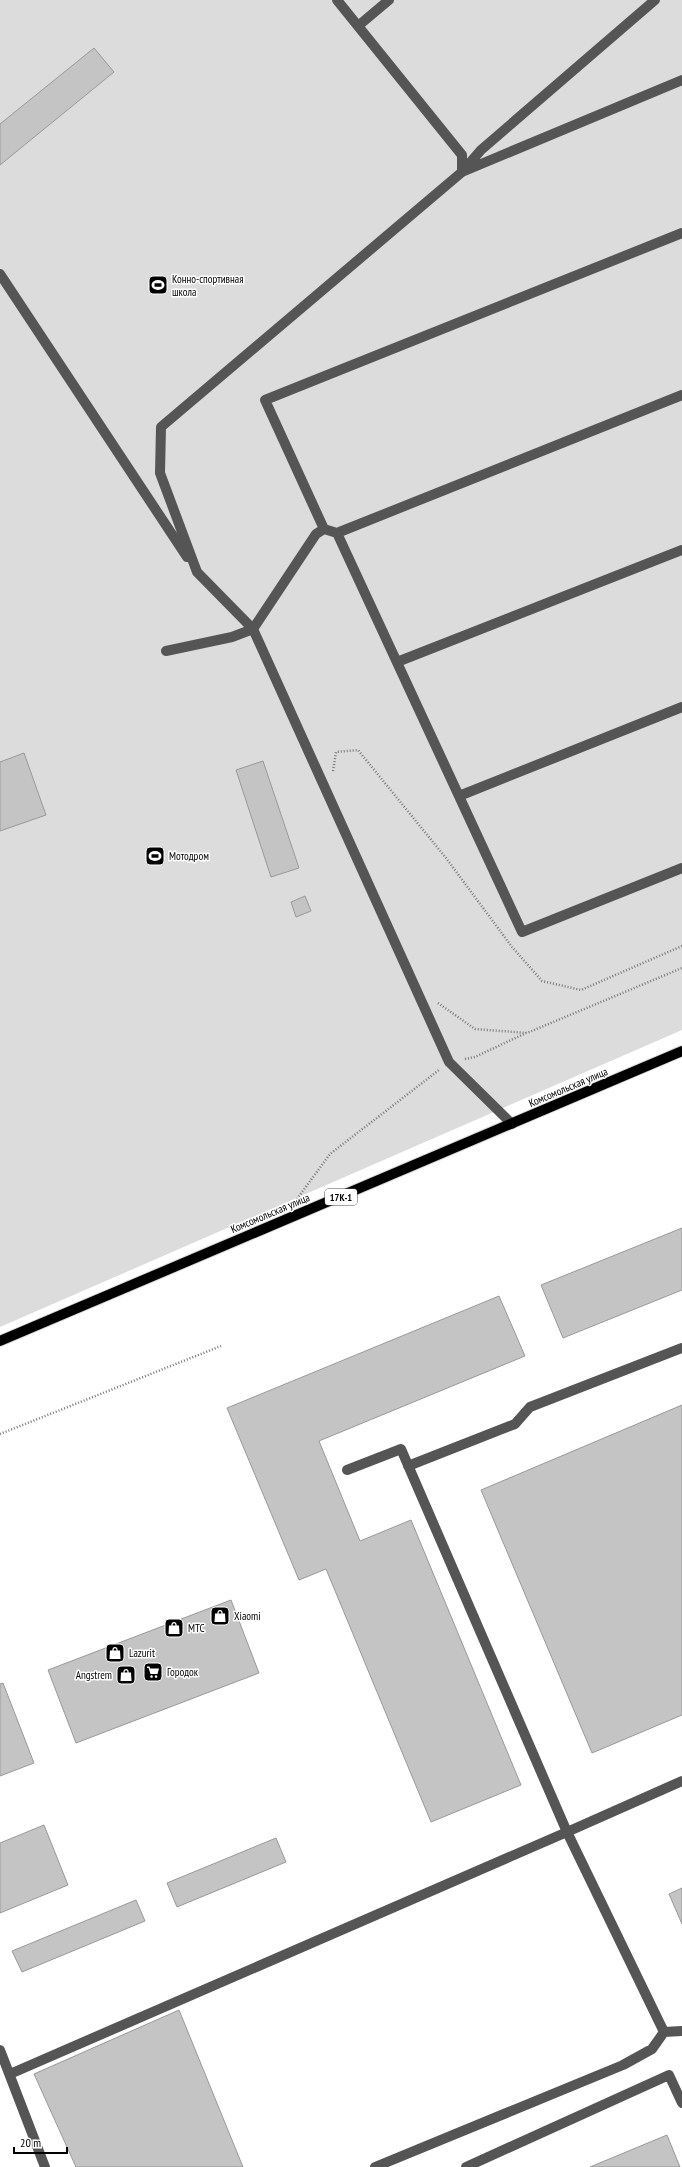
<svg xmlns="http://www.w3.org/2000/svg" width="682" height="2167" font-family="'PT Sans Narrow',sans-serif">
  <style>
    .green { fill: #dcdcdc }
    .building { fill: #c4c4c4; stroke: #999 }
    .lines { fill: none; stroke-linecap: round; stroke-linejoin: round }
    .major-casing { stroke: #dbdbdb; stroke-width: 12 }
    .path { stroke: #777; stroke-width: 2.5; stroke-dasharray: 1 2; stroke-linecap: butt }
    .minor { stroke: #555; stroke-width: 10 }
    .major { stroke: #000; stroke-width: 10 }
    .labels { text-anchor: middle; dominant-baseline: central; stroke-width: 3; stroke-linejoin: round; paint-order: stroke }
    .shield { fill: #fff; stroke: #4c4c4c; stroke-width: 1 }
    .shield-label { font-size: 10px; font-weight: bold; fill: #000 }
    .poi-label { font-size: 11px; fill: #000; stroke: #fff; text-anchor: start }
    .street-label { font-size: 11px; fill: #000; stroke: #fff }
  </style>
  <rect width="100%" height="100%" fill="#fff"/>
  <!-- green -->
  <path class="green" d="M0,0h682v1030l-682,297z"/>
  <!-- building -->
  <path class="building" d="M94,48l20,24 -114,93v-41z
    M24,753l22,62 -46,16v-69z
    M263,761l36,107 -28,9 -35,-107z
    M305,896l6,15 -15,6 -5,-15z
    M682,1228v62l-119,48 -22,-53z
    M499,1296l26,60 -206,85 41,100 51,-21 110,265 -90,37 -105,-253 -27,11 -72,-172z
    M682,1405v310l-90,38 -111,-263z
    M231,1600l28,73 -183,70 -28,-73z
    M3,1683l31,80 -34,13v-92z
    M44,1825l24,60 -68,28v-70z
    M276,1838l10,24 -109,45 -10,-24z
    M682,1888v36l-13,-30z
    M136,1900l9,21 -123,51 -10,-21z
    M179,2010l64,157h-167l-42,-93z
    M667,2135l13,32h-90z"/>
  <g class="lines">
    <!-- major casing -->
    <g class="major-casing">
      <path id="major" d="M0,1341l682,-290"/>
    </g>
    <!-- path -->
    <path class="path" d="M333,771l3,-19 22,-2 88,108 66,89 30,34 39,9 101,-44
      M438,1003l37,26 52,4 155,-65
      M465,1059l10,-2 51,-24
      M297,1199l33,-45 109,-84
      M0,1434l221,-88"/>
    <!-- minor -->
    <path class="minor" d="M337,0l125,155v17l19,-22 174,-150
      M358,26l31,-26
      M0,274l187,283
      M324,529l-59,-129 417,-167
      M337,533l185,399 160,-64
      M166,651l66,-14 21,-8 63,-95 8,-5 13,4 345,-138
      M397,662l285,-112
      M459,796l223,-89
      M512,1124l-63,-62 -196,-433 -56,-57 -37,-99 1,-46 301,-255 220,-92
      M408,1466l107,-42 15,-17 152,-59
      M682,1781l-115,51 97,200 18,-1
      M0,2050l45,117
      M10,2074l557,-242 -166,-383 -54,21
      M375,2167l248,-102 29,-16 12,-17
      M466,2167l203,-92 13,28"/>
    <!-- major -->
    <use href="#major" class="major"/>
  </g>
  <!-- icons -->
  <defs>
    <g id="stadium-square" transform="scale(1)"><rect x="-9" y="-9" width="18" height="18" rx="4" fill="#000" stroke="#fff"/><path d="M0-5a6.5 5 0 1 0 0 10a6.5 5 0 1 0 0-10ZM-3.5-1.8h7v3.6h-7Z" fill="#fff"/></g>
    <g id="shop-square" transform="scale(1)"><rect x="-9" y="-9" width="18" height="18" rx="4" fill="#000" stroke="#fff"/><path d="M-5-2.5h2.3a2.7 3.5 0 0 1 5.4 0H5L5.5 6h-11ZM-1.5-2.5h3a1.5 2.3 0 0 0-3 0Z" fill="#fff"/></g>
    <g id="supermarket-square" transform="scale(1)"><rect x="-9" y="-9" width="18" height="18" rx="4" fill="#000" stroke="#fff"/><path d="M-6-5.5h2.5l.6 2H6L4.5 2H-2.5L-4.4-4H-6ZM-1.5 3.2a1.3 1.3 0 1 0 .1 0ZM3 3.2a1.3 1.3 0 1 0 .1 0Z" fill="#fff"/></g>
  </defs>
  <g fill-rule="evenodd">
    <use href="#stadium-square" x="158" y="285"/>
    <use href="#stadium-square" x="155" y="856"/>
    <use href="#shop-square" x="220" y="1616"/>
    <use href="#shop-square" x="174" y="1628"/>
    <use href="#shop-square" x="115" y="1653"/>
    <use href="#supermarket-square" x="153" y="1672"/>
    <use href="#shop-square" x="126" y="1675"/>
  </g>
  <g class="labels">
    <!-- shield labels -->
    <rect class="shield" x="325" y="1189" width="32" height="16" rx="3"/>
    <g class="shield-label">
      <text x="341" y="1197">17К-1</text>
    </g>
    <!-- poi labels -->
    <g class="poi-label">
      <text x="172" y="279">Конно-спортивная<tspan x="172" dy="13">школа</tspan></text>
      <text x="169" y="856">Мотодром</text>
      <text x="234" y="1616">Xiaomi</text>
      <text x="188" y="1628">МТС</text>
      <text x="129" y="1653">Lazurit</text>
      <text x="167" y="1672">Городок</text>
      <text x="112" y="1675" text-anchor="end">Angstrem</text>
    </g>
    <!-- street labels -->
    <g class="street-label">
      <text transform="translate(568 1087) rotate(-23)">Комсомольская улица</text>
      <text transform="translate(270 1213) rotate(-23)">Комсомольская улица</text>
    </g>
  </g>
  <!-- scale -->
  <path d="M14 2147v6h53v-6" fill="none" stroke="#000000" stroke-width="2"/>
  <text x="20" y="2147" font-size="12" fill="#000000" stroke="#ffffff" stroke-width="3" paint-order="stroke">20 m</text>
</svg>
